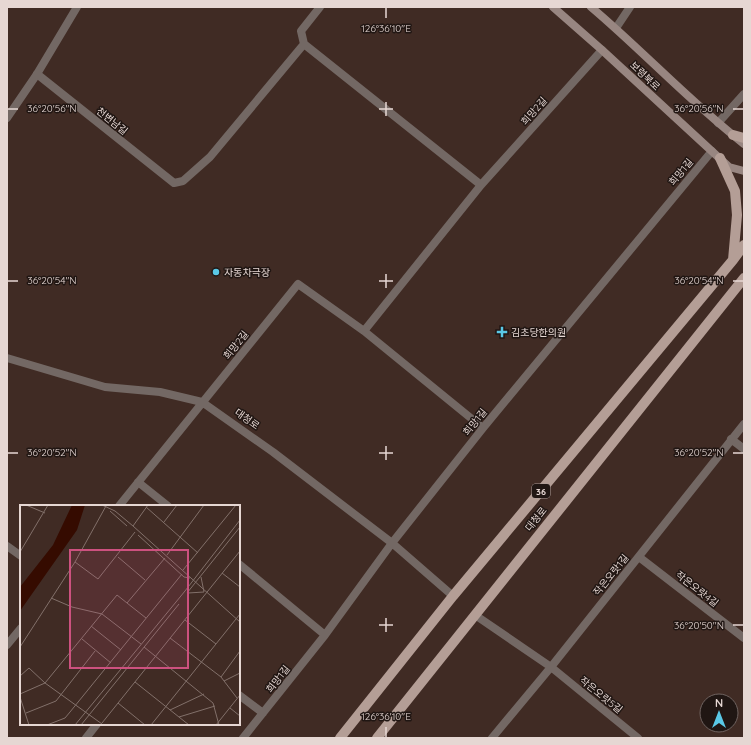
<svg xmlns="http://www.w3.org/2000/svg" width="751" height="745" font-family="Quicksand,'Noto Sans KR',sans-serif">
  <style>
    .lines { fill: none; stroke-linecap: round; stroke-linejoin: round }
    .service { stroke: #736864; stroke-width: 8 }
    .minor { stroke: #736864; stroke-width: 8 }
    .tertiary { stroke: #736864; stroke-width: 8 }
    .secondary { stroke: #988681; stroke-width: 8 }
    .primary { stroke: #b49e96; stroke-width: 10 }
    .ticks { fill: none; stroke: #e6d7d3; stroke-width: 1.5 }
    .poi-dot { fill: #5ac8e6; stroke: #201613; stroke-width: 1.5 }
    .labels { text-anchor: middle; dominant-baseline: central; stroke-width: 3; stroke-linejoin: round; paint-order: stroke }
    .shield { fill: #201613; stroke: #ab9d99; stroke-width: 1 }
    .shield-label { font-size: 9px; font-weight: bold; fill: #e6d7d3 }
    .street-label { font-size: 10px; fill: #e6d7d3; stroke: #201613 }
    .poi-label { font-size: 10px; fill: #e6d7d3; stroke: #201613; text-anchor: start }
    .inset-road { fill: none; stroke: #82706a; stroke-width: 1 }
    .view { fill: #cd517f; fill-opacity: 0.15; stroke: #cd517f; stroke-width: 2 }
    .inset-edge { fill: none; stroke: #e6d7d3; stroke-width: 2 }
    .ticks-label { font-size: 10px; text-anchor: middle; fill: #e6d7d3; stroke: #201613; stroke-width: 3; stroke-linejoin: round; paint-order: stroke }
  </style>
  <rect width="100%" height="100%" fill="#402b24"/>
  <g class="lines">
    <!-- service -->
    <path class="service" d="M7,546l14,10"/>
    <!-- minor -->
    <path class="minor" d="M320,7l-19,24 3,13 177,141
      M616,28l14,-21
      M37,74l137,109 9,-2 27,-24 94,-113
      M718,123l26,-29
      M364,331l119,97
      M7,358l98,29 55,5 42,10 71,50 119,91 61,53
      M731,439l13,10
      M138,482l30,24
      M119,506l179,-222 66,47 117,-146 121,-135
      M639,557l105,81
      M239,564l86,71
      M475,615l76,52 87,71
      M7,645l14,-17
      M239,695l24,18
      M86,738l11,-14
      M243,738l82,-103 67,-92 91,-115 229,-277
      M492,738l59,-71 193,-243"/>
    <!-- tertiary -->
    <path class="tertiary" d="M7,118l30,-44 40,-67"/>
    <!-- secondary -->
    <path class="secondary" d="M553,7l49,43 127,117 15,4
      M591,7c52,44 99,95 153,137"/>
    <!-- primary -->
    <path class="primary" d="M733,135l11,3
      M720,158l15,33 2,24 -4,45
      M340,738l113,-142 280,-336 11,-15
      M377,738l367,-460"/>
  </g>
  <!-- ticks -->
  <path class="ticks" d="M386,8v10M386,102v14M8,109h10M379,109h14M733,109h10M386,274v14M8,281h10M379,281h14M733,281h10M386,446v14M8,453h10M379,453h14M733,453h10M386,618v14M379,625h14M733,625h10M386,727v10"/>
  <!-- markers -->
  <g class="poi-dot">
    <circle cx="216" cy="272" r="4"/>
    <path d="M500 326h4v4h4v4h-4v4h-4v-4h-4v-4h4z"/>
  </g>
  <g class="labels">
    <!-- shield labels -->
    <rect class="shield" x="532" y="484" width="18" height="14" rx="3"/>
    <g class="shield-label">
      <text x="541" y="491">36</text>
    </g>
    <!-- street labels -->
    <g class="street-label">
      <text transform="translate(645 76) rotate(43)">보령북로</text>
      <text transform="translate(534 111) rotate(-48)">희망2길</text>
      <text transform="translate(112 121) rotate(39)">천변남길</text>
      <text transform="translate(681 172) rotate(-50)">희망1길</text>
      <text transform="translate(236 345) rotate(-51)">희망2길</text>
      <text transform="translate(247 419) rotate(35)">대청로</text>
      <text transform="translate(475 422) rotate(-51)">희망1길</text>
      <text transform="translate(536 519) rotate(-51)">대청로</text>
      <text transform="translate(611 575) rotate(-51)">작은오랏1길</text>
      <text transform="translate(697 589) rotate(38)">작은오랏4길</text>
      <text transform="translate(278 679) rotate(-52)">희망1길</text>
      <text transform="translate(601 695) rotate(39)">작은오랏5길</text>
    </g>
    <!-- poi labels -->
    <g class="poi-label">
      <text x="224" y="272">자동차극장</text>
      <text x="511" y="332">김초당한의원</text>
    </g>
  </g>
  <!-- overview -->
  <g transform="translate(20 505)">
    <rect width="220" height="220" fill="#402b24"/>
    <path d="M52,0h13l-8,25 -57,81v-24l33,-42z" fill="#350b00"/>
    <path class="inset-road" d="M6,0l19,8M82,0l13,6 18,15 107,96M126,2l52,46M90,6l17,15M144,17l13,-17M113,21l15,-21M118,30l46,42 6,1M0,47l28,-47M147,50l37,-50M98,52l27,23M55,57l23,17 37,-47M163,65l53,-65M202,68l18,14M167,88l53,-66M168,88l16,-1 -3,-15M31,93l21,9 30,7 39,30M107,98l19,15M165,115l31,24M71,121l30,24M150,133l51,39 16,21M62,134l29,24M0,142l55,-85 31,-56M124,142l69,56 6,22M0,171l9,-8 16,15 57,41M201,172l19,-26M204,176l16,-8M115,177l54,43M0,189l25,-11 72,-88 10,8 38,-45M0,192l9,28M98,198l27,22M210,203l10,8M150,205l34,-16M6,208l30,-12 39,-50M159,212l36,-11M82,218l138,-172M27,220l18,-7 5,-6 112,-138M55,220l110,-134 55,-71M61,220l98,-121M131,220l89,-111M196,220l24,-30"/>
    <path class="view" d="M50,45h118v118h-118z"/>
    <rect width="220" height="220" class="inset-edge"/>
  </g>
  <g class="ticks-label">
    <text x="386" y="32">126°36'10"E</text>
    <text x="52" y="112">36°20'56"N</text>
    <text x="699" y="112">36°20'56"N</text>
    <text x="52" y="284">36°20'54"N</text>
    <text x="699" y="284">36°20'54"N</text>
    <text x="52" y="456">36°20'52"N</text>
    <text x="699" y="456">36°20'52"N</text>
    <text x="699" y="629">36°20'50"N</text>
    <text x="386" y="720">126°36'10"E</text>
  </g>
  <!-- border -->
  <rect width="751" height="745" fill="none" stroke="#e6d7d3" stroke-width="16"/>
  <!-- north arrow -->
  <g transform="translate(719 713)"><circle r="19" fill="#201613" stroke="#6f6360"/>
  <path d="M0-3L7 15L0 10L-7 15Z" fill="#5ac8e6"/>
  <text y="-6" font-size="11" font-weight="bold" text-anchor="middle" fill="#e6d7d3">N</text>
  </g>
</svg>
